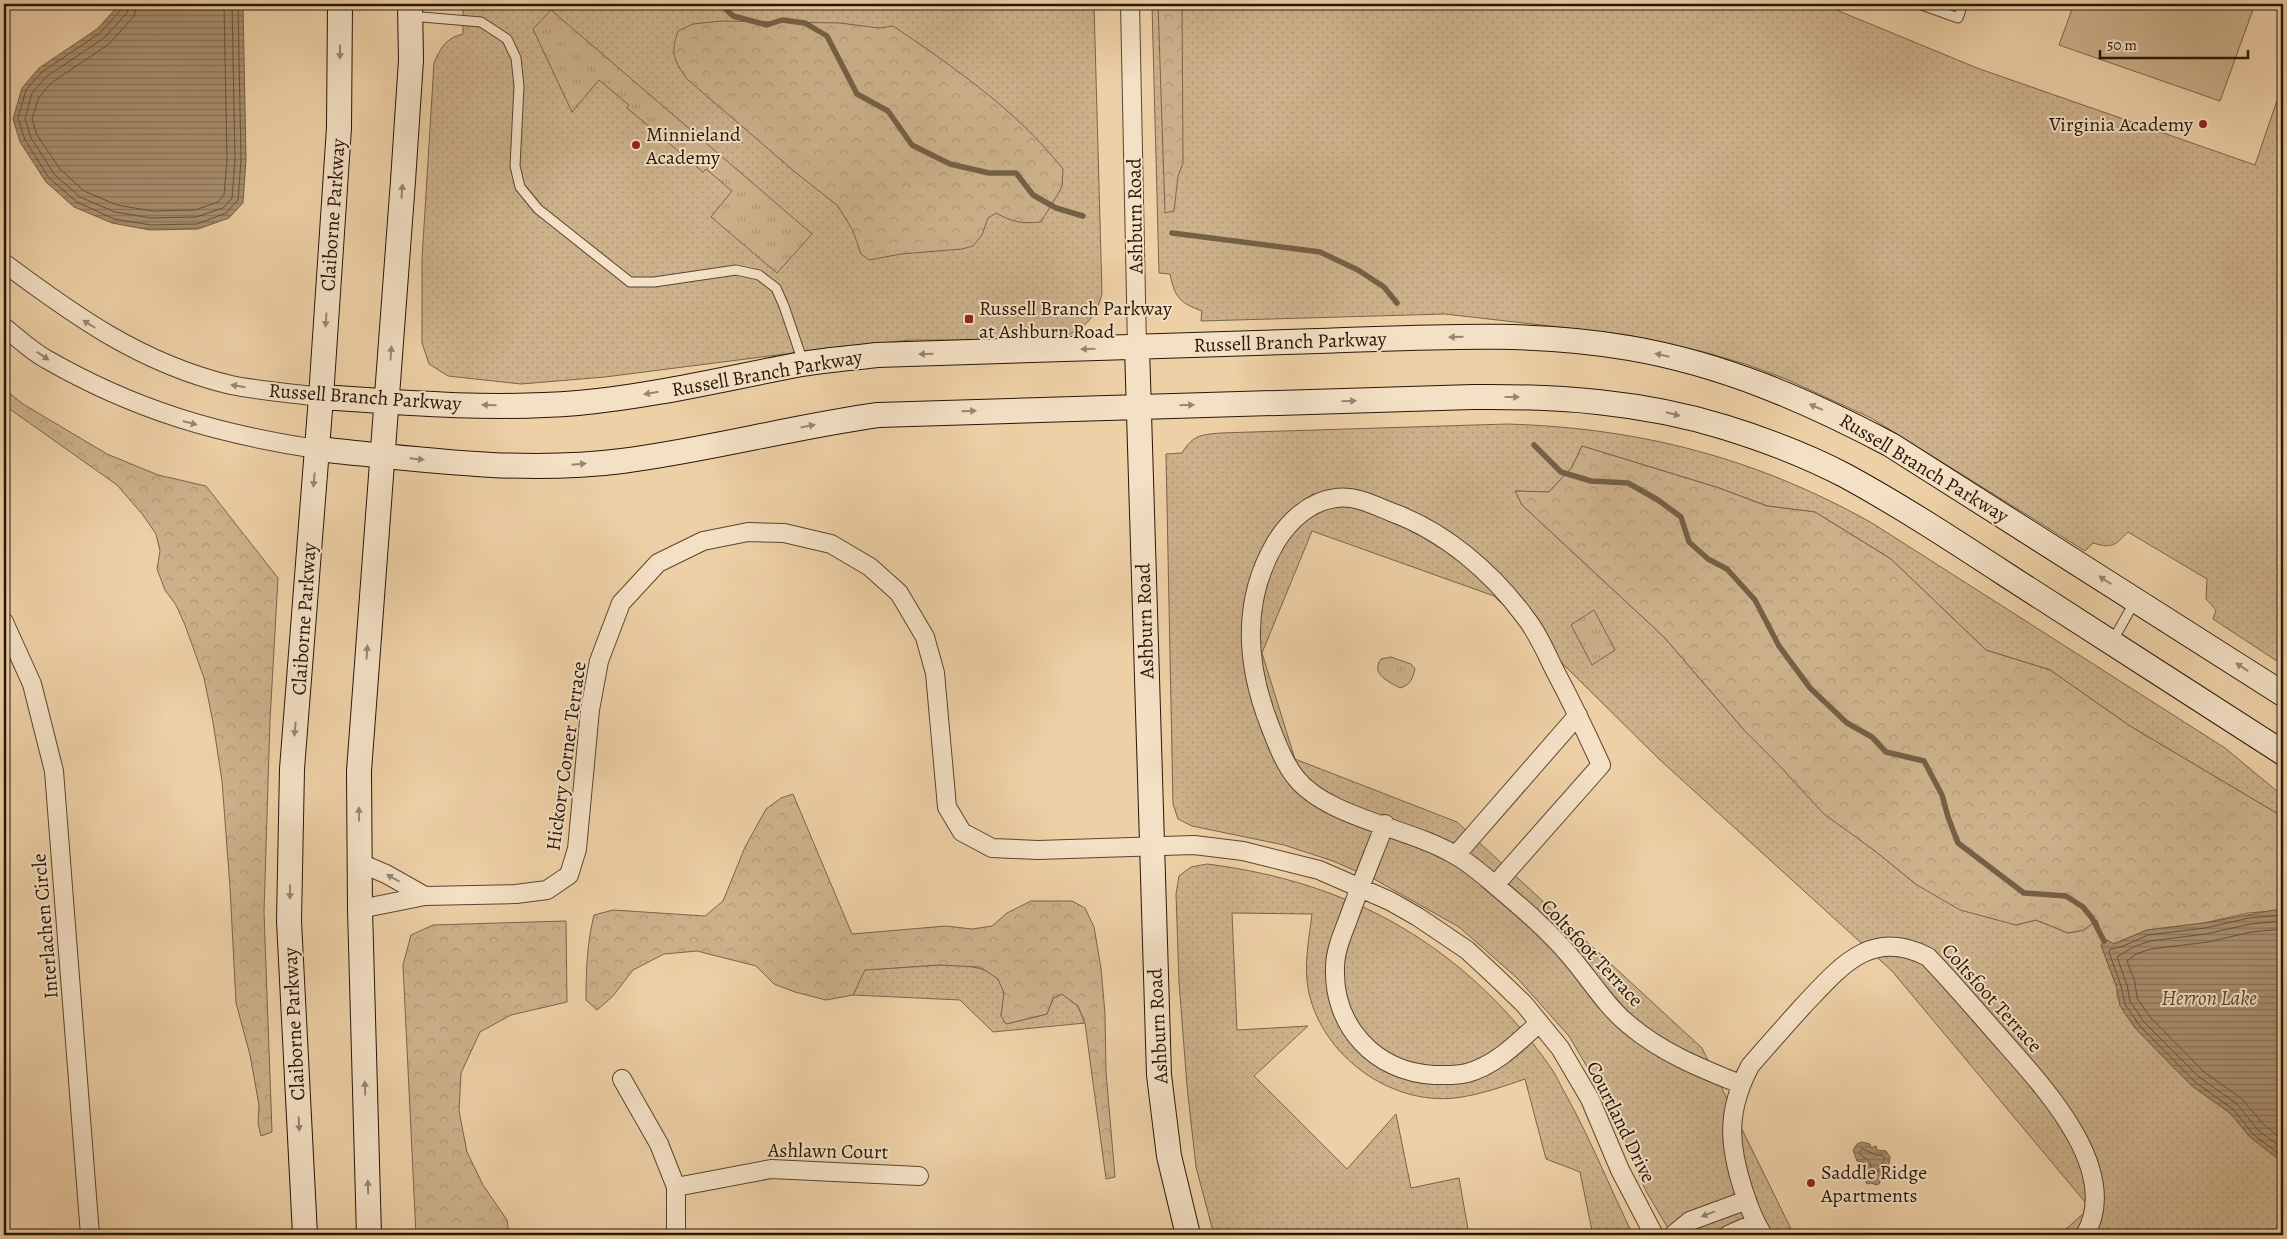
<svg xmlns="http://www.w3.org/2000/svg" width="2287" height="1239" font-family="Alegreya,serif">
  <style>
    .grass { fill: url(#grass-dots); stroke: #79644a }
    .forest { fill: url(#forest-crowns); stroke: #79644a }
    .park { fill: url(#park-tufts); stroke: #79644a }
    .garden { fill: #ccb18b; stroke: #79644a }
    .water { fill: url(#water-rules); stroke: #756046 }
    .lines { fill: none; stroke-linecap: round; stroke-linejoin: round }
    .shore { stroke: #68543c; stroke-width: 1 }
    .stream { stroke: #756046; stroke-width: 5.5 }
    .lane-casing { stroke: #584530; stroke-width: 11 }
    .street-casing { stroke: #584530; stroke-width: 20 }
    .secondary-casing { stroke: #261708; stroke-width: 26 }
    .lane { stroke: #f4e0c5; stroke-width: 9 }
    .street { stroke: #f4e0c5; stroke-width: 18 }
    .secondary { stroke: #f4e0c5; stroke-width: 24 }
    .oneway { fill: #978670 }
    .poi-dot { fill: #8f2418; stroke: #f4e0c5; stroke-width: 2 }
    .labels { text-anchor: middle; dominant-baseline: central; stroke-width: 4; stroke-linejoin: round; paint-order: stroke }
    .poi-label { font-size: 20px; fill: #261708; stroke: #f4e0c5; text-anchor: start }
    .street-label { font-size: 20px; fill: #261708; stroke: #f4e0c5 }
    .water-label { font-size: 21px; font-style: italic; fill: #5b4832; stroke: #f4e0c5 }
  </style>
  <defs>
    <pattern id="grass-dots" width="8" height="8" patternUnits="userSpaceOnUse" patternTransform="scale(1.25)"><rect width="8" height="8" fill="#ccb18b"/><path d="M2 2h.1M6 6h.1" fill="none" stroke="#af9876" stroke-width="1.8" stroke-linecap="round"/></pattern>
    <pattern id="forest-crowns" width="20" height="18" patternUnits="userSpaceOnUse" patternTransform="scale(1.25)"><rect width="20" height="18" fill="#ccb18b"/><path d="M2 6a3 3 0 1 1 6 0M12 15a3 3 0 1 1 6 0" fill="none" stroke="#af9876"/></pattern>
    <pattern id="park-tufts" width="24" height="20" patternUnits="userSpaceOnUse" patternTransform="scale(1.25)"><rect width="24" height="20" fill="#ccb18b"/><path d="M3 7l-1-3M5 7V3M7 7l1-3M15 17l-1-3M17 17v-4M19 17l1-3" fill="none" stroke="#af9876"/></pattern>
    <pattern id="water-rules" width="6" height="5" patternUnits="userSpaceOnUse" patternTransform="scale(1.25)"><rect width="6" height="5" fill="#aa9170"/><path d="M0 2.5h6" fill="none" stroke="#8a755a"/></pattern>
  </defs>
  <rect width="100%" height="100%" fill="#eed0a6"/>
  <filter id="stains"><feTurbulence type="fractalNoise" baseFrequency=".004" numOctaves="4"/><feColorMatrix values="0 0 0 0 .2 0 0 0 0 .09 0 0 0 0 .02 0 0 0 .5 -.17"/></filter>
  <radialGradient id="worn" r=".72"><stop offset=".6" stop-color="#630" stop-opacity="0"/><stop offset="1" stop-color="#630" stop-opacity=".3"/></radialGradient>
  <!-- grass -->
  <path class="grass" d="M451,4h643l8,290c-5,20 -15,33 -34,41l-78,5h-79l-71,7 -235,30 -84,7 -73,-8 -19,-12 -7,-21v-84l12,-196c7,-16 12,-25 29,-29v-27z
    M1152,4h670l155,64 278,97 28,-82v582l-70,-46 3,-9 -10,-11 1,-20 -79,-47c-13,13 -15,17 -35,11l-8,8 -214,-133 -85,-39 -41,-15 -41,-12 -76,-17 -183,-21 -244,7 1,-10c-22,-8 -27,-13 -32,-37l-11,-1z
    M1507,424c134,4 249,34 365,99l353,225 58,48v21l-153,-91 -80,-56 -64,-20 -95,-91 -76,-47 -48,-6 -48,-18 -137,-42 -10,21 -23,25 -33,-1 6,14 142,132 80,93 33,33 98,88 42,34 99,40 20,-5 32,13 16,-3 14,-11 6,22 -3,4 16,43v8l9,19 10,14 56,57 38,27 20,24 33,26v72h-224l31,-27 -198,-237 -233,-212 -165,-163 -182,-65 -50,122 33,106 162,63 245,226 92,187h-122l-26,-44 -32,-78 -45,-77 -52,-58 -58,-51 -85,-48 -41,-18 -49,-16 -92,-19 -14,-7 -5,-15 -7,-350 16,-1c11,-18 18,-18 38,-20z
    M1207,864c145,18 257,82 342,201 7,9 11,20 17,30 25,45 44,93 67,140h-37l-4,-4 -12,-59 -34,-13 -21,-80c-23,8 -46,16 -70,19 -65,7 -132,-42 -146,-105 -6,-26 0,-53 3,-79l-80,-1 5,117 71,-4 -54,50 93,93 49,-55 15,74 48,-10 10,57h-255l-18,-68 -9,-81 -8,-104 -3,-88 3,-18 12,-9z
    M939,965c23,1 58,-2 65,27 2,6 -2,17 -3,23l5,9 41,-10 6,-16 9,-4 16,12 7,17 -92,9 -33,-32 -107,-5 11,-25z"/>
  <!-- forest -->
  <path class="forest" d="M1158,4h24l1,159 -5,13 -4,35 -9,2z
    M721,21l119,2 39,5 14,-2c61,41 124,85 170,143l-1,18 -21,35c-19,2 -29,0 -45,-9l-8,5 -6,17 -9,11 -11,3 -61,5 -32,6 -8,-6 -8,-23 -15,-25 -43,-34 -108,-93c-13,-19 -17,-25 -9,-48l15,-7z
    M4,389l19,15 84,50 51,21 48,11 72,92 -8,142 -6,192 8,220 -11,4 -3,-13 1,-18 -9,-50 -14,-52 -6,-116 -8,-106 -9,-59 -9,-44 -19,-53 -9,-20 -11,-15 -8,-21 3,-18 -4,-17 -13,-19 -26,-30 -113,-80z
    M1582,446l137,42 48,18 48,6 76,47 95,91 64,20 80,56 153,91v93l-35,3 -44,10 -57,7 -34,14 -6,-4 -3,1 -7,-21 -13,10 -16,3 -32,-13 -20,5 -56,-15 -43,-25 -42,-34 -51,-37 -47,-51 -33,-33 -80,-93 -142,-132 -7,-14 34,1 23,-25z
    M793,794l59,140 94,-8 26,3 20,-3 15,-13 24,-12h41l13,7 9,19 7,41 4,46 1,58 9,105 -9,2 -21,-156 -7,-17 -16,-12 -9,4 -6,16 -41,10 -5,-8 3,-23 -6,-14 -18,-12 -41,-2 -74,5 -12,25 -27,5 -31,-8 -21,-8 -18,-18 -59,-15 -33,3 -31,16 -20,26 -16,14 -11,-10c0,-29 1,-57 8,-85l19,-5 92,6 18,-15 22,-54 21,-38 15,-11z
    M566,921l1,81 -56,13 -31,17 -19,41 -2,38 8,41 16,33 24,35 2,15h-93l-13,-270 8,-30 22,-10z"/>
  <!-- park -->
  <path class="park" d="M551,10l261,224 -35,39 -66,-56 21,-26 -26,-22 -3,3 -76,-64 2,-3 -30,-25 -27,32 -39,-83z
    M1594,610l21,40 -23,15 -21,-40z
    M1391,657l20,7 4,5c-3,10 -4,16 -15,19 -11,-6 -30,-14 -19,-29z"/>
  <!-- garden -->
  <path class="garden" d="M2074,4h181l-35,97 -161,-56z"/>
  <!-- water -->
  <path class="water" d="M120,4h123l3,156 -3,43 -14,15 -31,11 -48,1 -38,-7 -38,-16 -28,-25 -26,-40 -7,-23 9,-31 17,-20 58,-39z
    M2274,910h9v253l-33,-26 -20,-24 -38,-27 -56,-57 -16,-23 -3,-18 -16,-43 6,-5 7,4 33,-14 57,-7z
    M1862,1142l8,2 1,4 5,-2 1,4 9,1 4,6 -1,7 -5,3 2,4 -4,2 2,4 -5,2 1,4 -3,2 -6,-2 -4,1 -5,-11 3,-3 -1,-8 -7,-1 -4,-11 4,-6z"/>
  <g class="lines">
    <!-- shore -->
    <path class="shore" d="M123,4l-1,5 -22,24 -58,39 -16,18 -8,28 7,22 24,38 28,24 37,17 37,6 46,-1 29,-11 12,-13 3,-40 -3,-156
      M129,4l-2,9 -23,25 -58,39 -14,16 -7,26 6,19 23,36 26,23 35,15 36,6 45,-1 27,-9 9,-10 3,-38 -3,-156
      M137,4l-3,12 -25,28 -58,39 -12,14 -7,22 5,16 23,34 24,22 33,14 35,6 43,-1 23,-8 6,-7 3,-35 -3,-156
      M2283,915l-34,3 -44,10 -57,7 -27,12 -11,2 -1,3 12,34 4,18 15,22 55,56 38,27 20,25 30,23
      M2283,921l-33,3 -44,10 -56,7 -17,6 -16,10 10,28 3,16 14,21 55,55 38,27 21,26 25,19
      M2283,929l-32,3 -43,10 -57,7 -15,5 -9,7 8,21 2,16 13,19 54,55 38,27 22,26 19,15
      M1863,1149l13,6h6l3,3 -11,20 -5,-3c5,-15 -1,-13 -10,-22z"/>
    <!-- stream -->
    <path class="stream" d="M720,4l13,12 34,9 15,-5 23,3 22,13 30,58 31,17 24,34 38,19 39,9h27l17,22 23,13 27,8
      M1172,233l148,19 38,18 26,17 13,16
      M1534,445l27,27 30,9 37,2 30,17 23,17 8,25 19,17 19,10 28,31 24,46 31,42 18,17 19,18 25,14 14,15 38,9 18,34 6,22 10,26 66,50 42,3 17,11 9,11 12,23"/>
    <!-- lane casing -->
    <g class="lane-casing">
      <path id="lane" d="M1919,4l39,14 5,-14
        M410,16l71,6 26,17 9,19 3,28 -4,80 5,21 18,22 92,73h24l82,-12 23,5 17,13 8,18 19,56
        M2112,642l23,-41"/>
    </g>
    <!-- street casing -->
    <g class="street-casing">
      <path id="street" d="M1130,4l7,343
        M4,263c71,53 138,101 227,122 29,6 60,8 90,12
        M4,327c14,11 27,24 42,32 89,51 171,75 271,90
        M4,622l28,62 22,87 36,464
        M1385,824c-12,31 -25,62 -36,93 -6,16 -14,33 -14,51 -2,58 40,104 99,107 11,0 22,1 33,-2 29,-8 50,-30 71,-49
        M1456,855l122,-140
        M360,863l26,11 39,22
        M1495,885l106,-120c-15,-33 -31,-66 -48,-98 -8,-17 -16,-35 -28,-50 -33,-45 -81,-86 -134,-105 -17,-7 -36,-17 -55,-14 -26,3 -47,23 -60,44 -35,59 -30,123 -6,184 7,18 14,37 26,52 32,40 114,50 159,77 15,8 28,20 41,31 26,22 52,44 74,70 19,22 36,50 58,68 34,29 72,44 112,60
        M360,909l65,-13 91,-2 31,-4 22,-15 8,-26 13,-139 9,-49 22,-58 37,-40 45,-22 45,-9 36,1 47,11 39,23 29,26 26,44 10,36 12,134 15,25 30,16 46,2 156,-5 49,6 76,19 71,31 28,16 49,33 28,26 29,28 36,44 30,51 30,71 34,65
        M622,1079l37,65 17,43v48
        M676,1187l95,-18 148,7
        M1673,1235l17,-14 57,-21
        M1728,1235l27,-12
        M1763,1235c-9,-14 -15,-30 -20,-46 -15,-47 -16,-79 7,-123 17,-20 35,-40 53,-60 37,-39 68,-79 125,-49 24,25 46,51 69,77 41,47 127,134 88,201"/>
    </g>
    <!-- secondary casing -->
    <g class="secondary-casing">
      <path id="secondary" d="M1137,347l22,728 10,81 19,79
        M321,397c85,6 172,13 257,6 76,-7 149,-25 224,-39 24,-4 50,-6 75,-9 147,-4 294,-10 441,-14 103,-3 209,-11 311,7 94,16 179,53 262,97l392,249
        M317,449c101,10 203,25 305,12 86,-11 170,-34 256,-46l595,-18c85,-1 170,5 251,30 42,13 84,29 122,49 55,30 107,64 159,98 93,59 185,120 278,179
        M305,1235l-16,-314 3,-152 29,-372 18,-269 1,-124
        M369,1235l-9,-326 -1,-138 44,-590 8,-121 -1,-56"/>
    </g>
    <!-- lane -->
    <use href="#lane" class="lane"/>
    <!-- street -->
    <use href="#street" class="street"/>
    <!-- secondary -->
    <use href="#secondary" class="secondary"/>
  </g>
  <!-- one-way arrows -->
  <defs><path id="oneway-solid" d="M-6-.8H1V-3.2L6.5 0L1 3.2V.8H-6Z" transform="scale(1.25)"/></defs>
  <g class="oneway">
    <use href="#oneway-solid" transform="translate(340 52) rotate(91)"/>
    <use href="#oneway-solid" transform="translate(402 191) rotate(-86)"/>
    <use href="#oneway-solid" transform="translate(326 320) rotate(94)"/>
    <use href="#oneway-solid" transform="translate(89 324) rotate(-148)"/>
    <use href="#oneway-solid" transform="translate(1456 337) rotate(179)"/>
    <use href="#oneway-solid" transform="translate(1088 349) rotate(178)"/>
    <use href="#oneway-solid" transform="translate(391 353) rotate(-86)"/>
    <use href="#oneway-solid" transform="translate(926 354) rotate(178)"/>
    <use href="#oneway-solid" transform="translate(1662 355) rotate(-167)"/>
    <use href="#oneway-solid" transform="translate(43 356) rotate(34)"/>
    <use href="#oneway-solid" transform="translate(238 386) rotate(-171)"/>
    <use href="#oneway-solid" transform="translate(651 393) rotate(170)"/>
    <use href="#oneway-solid" transform="translate(1512 397)"/>
    <use href="#oneway-solid" transform="translate(1349 401) rotate(-2)"/>
    <use href="#oneway-solid" transform="translate(489 405) rotate(-179)"/>
    <use href="#oneway-solid" transform="translate(1187 405) rotate(-2)"/>
    <use href="#oneway-solid" transform="translate(1816 407) rotate(-157)"/>
    <use href="#oneway-solid" transform="translate(969 411) rotate(-2)"/>
    <use href="#oneway-solid" transform="translate(1673 414) rotate(14)"/>
    <use href="#oneway-solid" transform="translate(190 423) rotate(15)"/>
    <use href="#oneway-solid" transform="translate(808 426) rotate(-11)"/>
    <use href="#oneway-solid" transform="translate(417 459) rotate(6)"/>
    <use href="#oneway-solid" transform="translate(579 464) rotate(-5)"/>
    <use href="#oneway-solid" transform="translate(314 480) rotate(95)"/>
    <use href="#oneway-solid" transform="translate(2105 580) rotate(-147)"/>
    <use href="#oneway-solid" transform="translate(367 652) rotate(-86)"/>
    <use href="#oneway-solid" transform="translate(2242 667) rotate(-147)"/>
    <use href="#oneway-solid" transform="translate(295 729) rotate(95)"/>
    <use href="#oneway-solid" transform="translate(359 814) rotate(-91)"/>
    <use href="#oneway-solid" transform="translate(393 878) rotate(-151)"/>
    <use href="#oneway-solid" transform="translate(290 892) rotate(91)"/>
    <use href="#oneway-solid" transform="translate(365 1088) rotate(-92)"/>
    <use href="#oneway-solid" transform="translate(299 1124) rotate(87)"/>
    <use href="#oneway-solid" transform="translate(368 1187) rotate(-92)"/>
    <use href="#oneway-solid" transform="translate(1708 1214) rotate(159)"/>
  </g>
  <!-- markers -->
  <g class="poi-dot">
    <circle cx="2203" cy="124" r="5"/>
    <circle cx="636" cy="145" r="5"/>
    <rect x="964" y="314" width="10" height="10" rx="2.5"/>
    <circle cx="1811" cy="1183" r="5"/>
  </g>
  <g class="labels">
    <!-- poi labels -->
    <g class="poi-label">
      <text x="2193" y="124" text-anchor="end">Virginia Academy</text>
      <text x="646" y="134">Minnieland<tspan x="646" dy="23">Academy</tspan></text>
      <text x="979" y="308">Russell Branch Parkway<tspan x="979" dy="23">at Ashburn Road</tspan></text>
      <text x="1821" y="1172">Saddle Ridge<tspan x="1821" dy="23">Apartments</tspan></text>
    </g>
    <!-- street labels -->
    <g class="street-label">
      <text transform="translate(333 215) rotate(-86)">Claiborne Parkway</text>
      <text transform="translate(1135 216) rotate(-91)">Ashburn Road</text>
      <text transform="translate(1290 342) rotate(-2)">Russell Branch Parkway</text>
      <text transform="translate(767 373) rotate(-10)">Russell Branch Parkway</text>
      <text transform="translate(365 397) rotate(4)">Russell Branch Parkway</text>
      <text transform="translate(1924 468) rotate(31)">Russell Branch Parkway</text>
      <text transform="translate(304 619) rotate(-86)">Claiborne Parkway</text>
      <text transform="translate(1145 621) rotate(-92)">Ashburn Road</text>
      <text transform="translate(566 756) rotate(-82)">Hickory Corner Terrace</text>
      <text transform="translate(45 926) rotate(-95)">Interlachen Circle</text>
      <text transform="translate(1592 953) rotate(47)">Coltsfoot Terrace</text>
      <text transform="translate(1992 998) rotate(48)">Coltsfoot Terrace</text>
      <text transform="translate(294 1024) rotate(-93)">Claiborne Parkway</text>
      <text transform="translate(1158 1026) rotate(-93)">Ashburn Road</text>
      <text transform="translate(1621 1122) rotate(64)">Courtland Drive</text>
      <text transform="translate(828 1151) rotate(1)">Ashlawn Court</text>
    </g>
    <!-- water labels -->
    <g class="water-label">
      <text x="2209" y="998">Herron Lake</text>
    </g>
  </g>
  <!-- margin -->
  <rect width="2287" height="1239" fill="none" stroke="#eed0a6" stroke-width="20"/>
  <rect x="5" y="5" width="2277" height="1229" fill="none" stroke="#261708" stroke-width="2.5"/>
  <rect x="10" y="10" width="2267" height="1219" fill="none" stroke="#261708"/>
  <!-- scale -->
  <path d="M2100 50v8h148v-8" fill="none" stroke="#261708" stroke-width="2.5"/>
  <text x="2107" y="50" font-size="15" fill="#261708" stroke="#f4e0c5" stroke-width="4" paint-order="stroke">50 m</text>
  <rect width="100%" height="100%" filter="url(#stains)"/>
  <rect width="100%" height="100%" fill="url(#worn)"/>
</svg>
